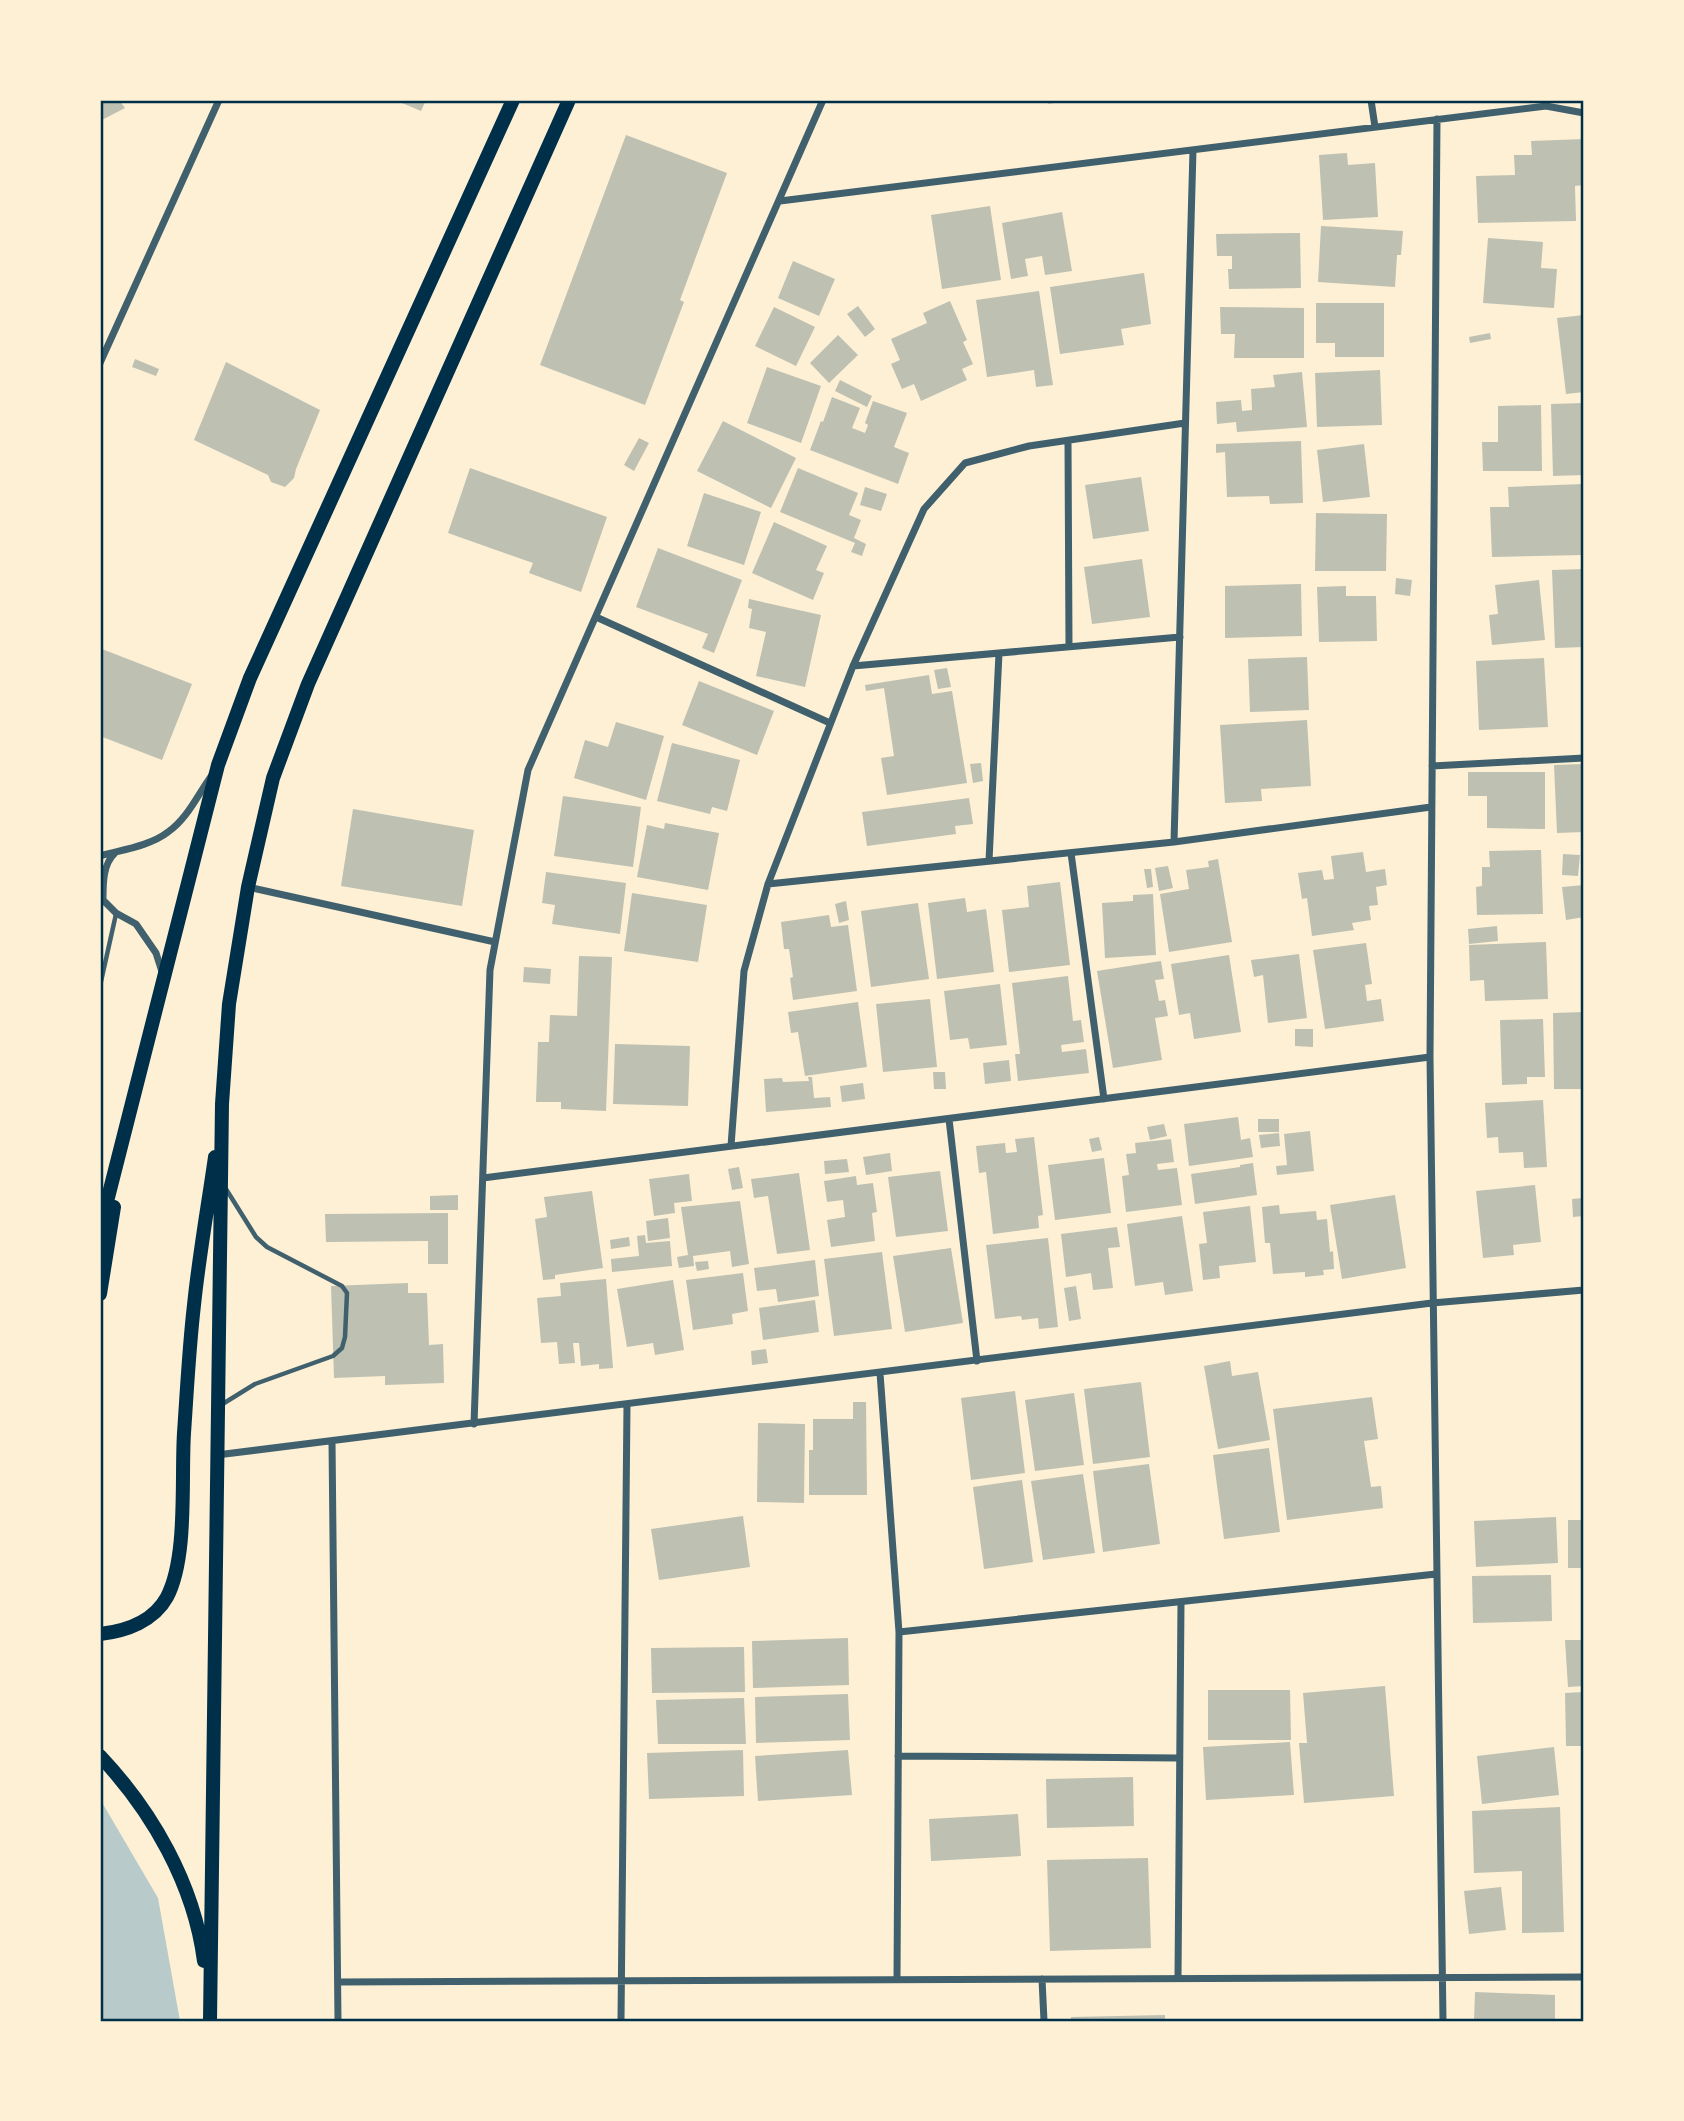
<svg xmlns="http://www.w3.org/2000/svg" width="1684" height="2121" font-family="Signika,sans-serif">
  <style>
    .green { fill: #b9caca }
    .building { fill: #bec0b2 }
    .lines { fill: none; stroke-linecap: round; stroke-linejoin: round }
    .service { stroke: #3f606c; stroke-width: 4.5 }
    .minor { stroke: #3f606c; stroke-width: 7 }
    .primary { stroke: #003049; stroke-width: 14 }
    .neatline { fill: none; stroke: #003049; stroke-width: 2.5 }
  </style>
  <rect width="100%" height="100%" fill="#fdf0d5"/>
  <!-- green -->
  <path class="green" d="M100,1799l58,99 22,123h-80z"/>
  <!-- building -->
  <path class="building" d="M100,100h19l6,8 -25,13z
    M395,100h31l-5,11z
    M1047,100h20v1l-19,3z
    M626,135l101,38 -47,127 4,2 -39,103 -105,-40z
    M1584,139v46l-9,1 1,35 -98,2 -2,-47 39,-1 -1,-20h18l-1,-14z
    M1347,153l1,12 27,-2 3,54 -55,3 -4,-65z
    M990,206l11,74 -59,9 -11,-74z
    M1062,212l10,59 -27,4 -3,-19 -17,3 3,17 -17,3 -9,-56z
    M1321,226l82,5 -2,24h-4l-2,32 -77,-5z
    M1300,233l1,55 -72,1 -1,-20h4v-13h-15l-1,-22z
    M1488,238l55,4 -2,26 16,1 -3,39 -71,-5z
    M793,261l42,18 -16,37 -41,-18z
    M1144,273l7,51 -30,5 3,16 -64,9 -10,-67z
    M1039,291l14,94 -17,2 -2,-17 -47,7 -11,-77z
    M950,301l17,39 -4,2 10,22 -11,5 5,11 -46,21 -7,-17 -12,5 -11,-25 9,-4 -9,-21 36,-16 -4,-10z
    M1316,303h68v54h-49v-14h-19z
    M858,306l17,23 -10,8 -18,-23z
    M774,307l41,20 -19,39 -41,-20z
    M1220,307l84,1v50h-70l1,-24h-14z
    M1584,315v77l-18,2 -9,-76z
    M1490,333l1,6 -21,4 -1,-6z
    M838,335l20,20 -29,28 -19,-20z
    M135,359l24,10 -3,7 -24,-9z
    M226,362l94,48 -24,59 -2,9 -9,9 -14,-5 -3,-7 -74,-35z
    M767,367l54,19 -20,57 -54,-20z
    M1380,370l2,55 -65,2 -2,-54z
    M1302,372l5,55 -70,5 -1,-10 -19,2 -1,-22 25,-2 1,11 10,-1 -1,-21 24,-2 -2,-12z
    M840,380l32,16 -5,11 -32,-16z
    M832,397l28,11 -8,20 13,5 3,-8 -3,-2 8,-22 34,12 -13,34 15,6 -11,31 -88,-34 11,-29 2,1z
    M1584,403v72l-31,1 -2,-72z
    M1541,405l1,66h-59l-1,-29h16v-36z
    M723,421l73,37 -25,50 -74,-37z
    M639,438l10,5 -15,28 -10,-6z
    M1301,441l2,62 -33,1 -1,-8 -42,1 -2,-45 -9,1v-9z
    M1364,444l6,53 -47,5 -6,-52z
    M470,468l137,49 -26,75 -52,-19 4,-10 -85,-30z
    M798,468l60,25 -9,22 12,5 -7,18 12,6 -4,12 -11,-4 4,-9 -75,-31z
    M1141,477l8,54 -56,8 -8,-54z
    M1584,484l-1,71 -91,2 -2,-50h19l-1,-20z
    M865,487l22,7 -6,17 -21,-6z
    M704,493l57,19 -17,53 -57,-19z
    M1316,513l71,1 -1,57h-71z
    M774,522l53,24 -11,24 8,3 -11,27 -61,-27z
    M658,548l84,32 -28,73 -12,-5 6,-14 -72,-27z
    M1142,559l8,58 -58,7 -8,-57z
    M1584,569v78l-29,1 -3,-78z
    M1396,578l16,2 -2,16 -15,-2z
    M1539,580l6,60 -53,5 -3,-30 9,-1 -3,-29z
    M1301,584l1,52 -77,2v-52z
    M1346,586v10h30l1,45 -58,1 -2,-55z
    M749,599l72,16 -16,72 -49,-11 10,-44 -17,-4 3,-19 -4,-1z
    M102,649l90,35 -30,76 -62,-24v-80z
    M1307,657l2,53 -59,2 -2,-53z
    M1544,658l4,69 -69,3 -3,-69z
    M947,668l4,19 -13,2 -4,-19z
    M929,675l3,19 20,-3 15,92 -80,12 -6,-37 13,-2 -10,-68 -18,3 -1,-6z
    M699,681l75,30 -17,44 -75,-30z
    M1307,720l4,66 -50,3 1,12 -37,2 -5,-78z
    M616,722l48,14 -18,64 -72,-22 11,-38 23,7z
    M672,743l68,17 -13,51 -15,-4 -2,7 -53,-13z
    M981,763l2,18 -10,2 -3,-19z
    M1584,764v68l-27,1 -3,-68z
    M1468,772h77v57l-58,-1v-32h-19z
    M563,796l78,11 -8,60 -79,-11z
    M969,798l4,26 -18,2 1,8 -89,12 -5,-34z
    M353,809l121,21 -12,76 -121,-20z
    M665,823l54,10 -11,57 -71,-13 10,-52 17,4z
    M1541,850l2,64 -66,1 -1,-28 6,-1v-19h8l-1,-16z
    M1363,852l3,20 19,-3 2,16 -11,2 2,18 -9,1 2,14 -19,3 2,7 -42,6 -5,-38 -5,1 -4,-26 24,-3 2,10 10,-1 -3,-23z
    M1563,854l17,1 -2,21 -16,-1z
    M1218,859l14,83 -63,10 -9,-58 29,-5 -3,-19 23,-3 -1,-6z
    M1168,866l5,22 -14,3 -4,-23z
    M1144,869h7l2,18 -6,1z
    M546,872l80,11 -6,51 -68,-10 3,-19 -13,-2z
    M1060,882l10,83 -61,7 -7,-62 27,-3 -2,-21z
    M1584,885v32l-18,3 -4,-33z
    M632,893l75,12 -9,57 -74,-11z
    M1153,894l3,61 -51,3 -3,-55 31,-2v-6z
    M965,898l2,14 19,-3 8,63 -57,7 -9,-76z
    M846,901l3,19 -10,3 -4,-19z
    M918,903l11,76 -58,8 -10,-76z
    M829,915l2,12 17,-2 9,66 -64,9 -3,-22 3,-1 -4,-28h-5l-3,-27z
    M1497,926l1,15 -29,3 -1,-15z
    M1546,942l2,57 -63,2 -1,-21 -14,1 -1,-36z
    M1366,943l6,41 -7,1 2,16 14,-2 3,22 -59,8 -12,-79z
    M1299,954l8,64 -39,5 -5,-48 -9,2 -3,-17z
    M1229,955l12,77 -47,7 -4,-26 -11,2 -8,-51z
    M579,956l33,1 -6,154 -45,-2v-7h-25l2,-60h11l1,-27 27,1z
    M1161,961l3,18 -9,1 4,21 6,-1 3,16 -13,2 7,42 -49,8 -16,-97z
    M524,967l27,2 -1,15 -27,-2z
    M1068,976l5,45 8,-1 3,22 -23,3 1,7 24,-3 3,24 -71,8 -3,-27h5l-8,-71z
    M1000,984l7,61 -37,4 -2,-11 -18,2 -6,-49z
    M930,999l7,68 -54,5 -7,-68z
    M858,1002l9,65 -62,9 -7,-44 -7,1 -3,-21z
    M1584,1012v77h-30l-1,-76z
    M1543,1019l2,58h-18v7l-25,1 -2,-65z
    M1295,1029h18v18l-18,-1z
    M615,1044l75,2 -2,60 -75,-2z
    M1009,1060l2,21 -26,3 -2,-21z
    M933,1072h12l1,17h-12z
    M808,1077h4l2,21 16,-1 1,10 -65,5 -2,-33 18,-1 1,4 26,-1z
    M863,1083l2,16 -23,3 -2,-16z
    M1543,1100l4,67 -23,1 -1,-16 -24,1 -1,-16 -11,1 -2,-35z
    M1238,1117l3,23 9,-2 3,19 -64,9 -5,-42z
    M1258,1119h21v13h-21z
    M1164,1124l3,12 -17,4 -3,-13z
    M1310,1131l4,40 -37,4 -1,-9 11,-1 -3,-31z
    M1279,1133l1,13 -19,2 -2,-13z
    M1034,1137l9,78 -5,1 1,12 -46,6 -7,-62 -7,1 -3,-27 29,-3 1,10 11,-1 -2,-13z
    M1099,1137l3,13 -10,2 -3,-13z
    M1171,1139l3,23 -17,2 1,6 19,-2 5,37 -56,7 -4,-36 7,-1 -3,-21 10,-1 -1,-10z
    M890,1153l2,18 -26,4 -3,-18z
    M1104,1158l7,55 -56,7 -7,-55z
    M847,1159l2,13 -24,2 -1,-13z
    M1253,1163l4,32 -62,9 -4,-30 49,-7v-2z
    M739,1167l4,21 -11,2 -4,-21z
    M940,1171l8,60 -52,6 -8,-60z
    M799,1173l11,77 -33,4 -9,-58 -14,2 -3,-19z
    M689,1174l3,27 -18,2 1,10 -21,3 -5,-37z
    M856,1176l1,9 16,-2 4,29 -5,1 3,28 -44,6 -4,-27 18,-3 -2,-17 -16,2 -3,-21z
    M1535,1185l6,57 -28,3 1,10 -31,3 -7,-67z
    M592,1191l11,77 -48,7v4l-12,1 -8,-61 12,-2 -3,-20z
    M458,1195v15h-28v-14z
    M1395,1195l11,73 -64,11 -12,-74z
    M1584,1198v18l-11,1 -1,-18z
    M740,1201l9,63 -17,3 -2,-16 -37,5 1,10 -15,2 -2,-11 11,-2 -7,-48z
    M1279,1205l1,9 36,-3 1,9 10,-1 3,33 3,-1 1,18 -11,1 1,5 -19,2v-5l-32,2 -3,-31h-5l-3,-36z
    M1250,1206l6,56 -37,4 1,12 -17,2 -4,-36 8,-1 -4,-31z
    M448,1213v51h-20v-23l-102,1 -1,-28z
    M1182,1216l11,75 -28,4 -2,-13 -28,4 -8,-62z
    M668,1218l2,20 -22,3 -2,-20z
    M1117,1227l3,20 -12,1 5,40 -20,2 -2,-17 -25,4 -5,-43z
    M645,1235l1,8 24,-2 2,25 -60,6 -1,-13 28,-3 -2,-20z
    M629,1237l1,9 -19,3 -1,-9z
    M1048,1238l10,89 -19,2 -1,-11 -16,2 -1,-4 -26,3 -9,-74z
    M951,1248l12,75 -58,9 -12,-76z
    M882,1252l10,77 -58,7 -10,-77z
    M815,1260l4,36 -41,6 -2,-13 -19,2 -3,-23z
    M708,1261l1,8 -12,2 -2,-9z
    M743,1273l5,38 -16,3 1,10 -40,6 -7,-50z
    M606,1279l7,89 -14,1v-5l-18,2 -2,-23h-6l2,20 -16,1 -2,-22 -16,1 -4,-45 24,-2 -1,-13z
    M673,1280l11,70 -29,5 -2,-12 -26,4 -10,-58z
    M408,1283v10h19l2,52 14,-1 1,39 -59,2v-9l-51,2 -3,-92z
    M1076,1286l5,33 -12,2 -5,-33z
    M815,1300l4,32 -56,8 -4,-32z
    M766,1349l2,14 -16,2 -1,-14z
    M1230,1361l2,15 26,-4 12,68 -52,9 -14,-83z
    M1141,1382l9,75 -57,7 -9,-75z
    M1015,1391l10,82 -54,7 -10,-82z
    M1074,1393l10,72 -49,6 -10,-71z
    M1372,1397l6,42 -14,2 7,46 10,-1 2,22 -96,12 -14,-111z
    M853,1402h13l1,93h-58v-45h4v-31h40z
    M758,1423l47,1 -1,79 -47,-1z
    M1269,1448l11,84 -56,7 -11,-84z
    M1149,1464l11,80 -57,8 -10,-81z
    M1083,1474l12,79 -52,7 -12,-79z
    M1022,1480l11,82 -49,7 -11,-82z
    M743,1516l7,51 -91,13 -8,-51z
    M1556,1517l2,46 -82,4 -2,-46z
    M1568,1520h16v48h-16z
    M1551,1575l1,46 -79,2 -1,-47z
    M848,1638l1,47 -96,3 -1,-47z
    M1565,1640h19v46l-16,1z
    M744,1647l1,45 -93,1 -1,-45z
    M1385,1686l9,110 -90,7 -5,-60h8l-4,-50z
    M1208,1690h82l1,50h-83z
    M1584,1692v54h-18l-1,-53z
    M848,1694l2,46 -94,3 -1,-46z
    M744,1698l2,46h-88l-2,-44z
    M1290,1742l4,53 -88,5 -3,-53z
    M1554,1747l5,48 -77,9 -5,-48z
    M743,1750l1,46 -95,3 -2,-46z
    M848,1750l4,45 -94,6 -3,-45z
    M1133,1777l1,49 -87,2 -1,-49z
    M1560,1807l4,125 -42,1v-62l-48,2 -2,-62z
    M1018,1814l3,42 -90,5 -2,-42z
    M1148,1858l3,90 -101,3 -3,-91z
    M1501,1887l5,43 -37,4 -5,-43z
    M1475,1992l80,3v26h-81z
    M1165,2015v6h-94v-4z"/>
  <g class="lines">
    <!-- service -->
    <path class="service" d="M100,986l16,-72
      M221,1405l34,-21 78,-28 9,-8 3,-11 2,-44 -5,-7 -75,-39 -11,-10 -30,-48"/>
    <!-- minor -->
    <path class="minor" d="M1371,100l4,27
      M1437,119l-7,938 13,964
      M780,201l766,-95 38,7
      M100,363l119,-263
      M1068,441l1,205
      M596,617l234,106
      M853,666l327,-29
      M1432,766l152,-8
      M1174,842l19,-692
      M1071,853l33,246
      M100,856c21,-6 50,-10 68,-24 20,-14 30,-38 44,-57
      M989,861l10,-208
      M768,884l406,-42 257,-35
      M248,887l247,55
      M100,897l16,16 20,11 20,29 7,22
      M103,899c0,-16 0,-35 12,-46
      M949,1119l28,242
      M731,1146l13,-175 24,-87 85,-218 71,-157 41,-46 64,-17 156,-23
      M483,1178l947,-121
      M880,1373l19,259 -2,347
      M474,1424l16,-454 38,-200 295,-670
      M332,1441l6,580
      M217,1455l1215,-152 152,-13
      M899,1632l537,-58
      M898,1756l281,2
      M1178,1978l3,-376
      M1042,1979l2,42
      M338,1982l1246,-5
      M621,2021l6,-616"/>
    <!-- primary -->
    <path class="primary" d="M100,1229l118,-464 32,-87 263,-578
      M100,1294l14,-87
      M100,1634c26,-3 54,-13 67,-37 21,-40 14,-118 17,-164 3,-43 5,-85 10,-128 5,-49 14,-99 21,-148
      M100,1756c52,55 94,128 104,205
      M210,2021l12,-917 7,-100 19,-117 25,-109 35,-94 261,-584"/>
  </g>
  <!-- border -->
  <rect width="1684" height="2121" fill="none" stroke="#fdf0d5" stroke-width="203"/>
  <rect x="102" y="102" width="1480" height="1918" class="neatline"/>
</svg>
